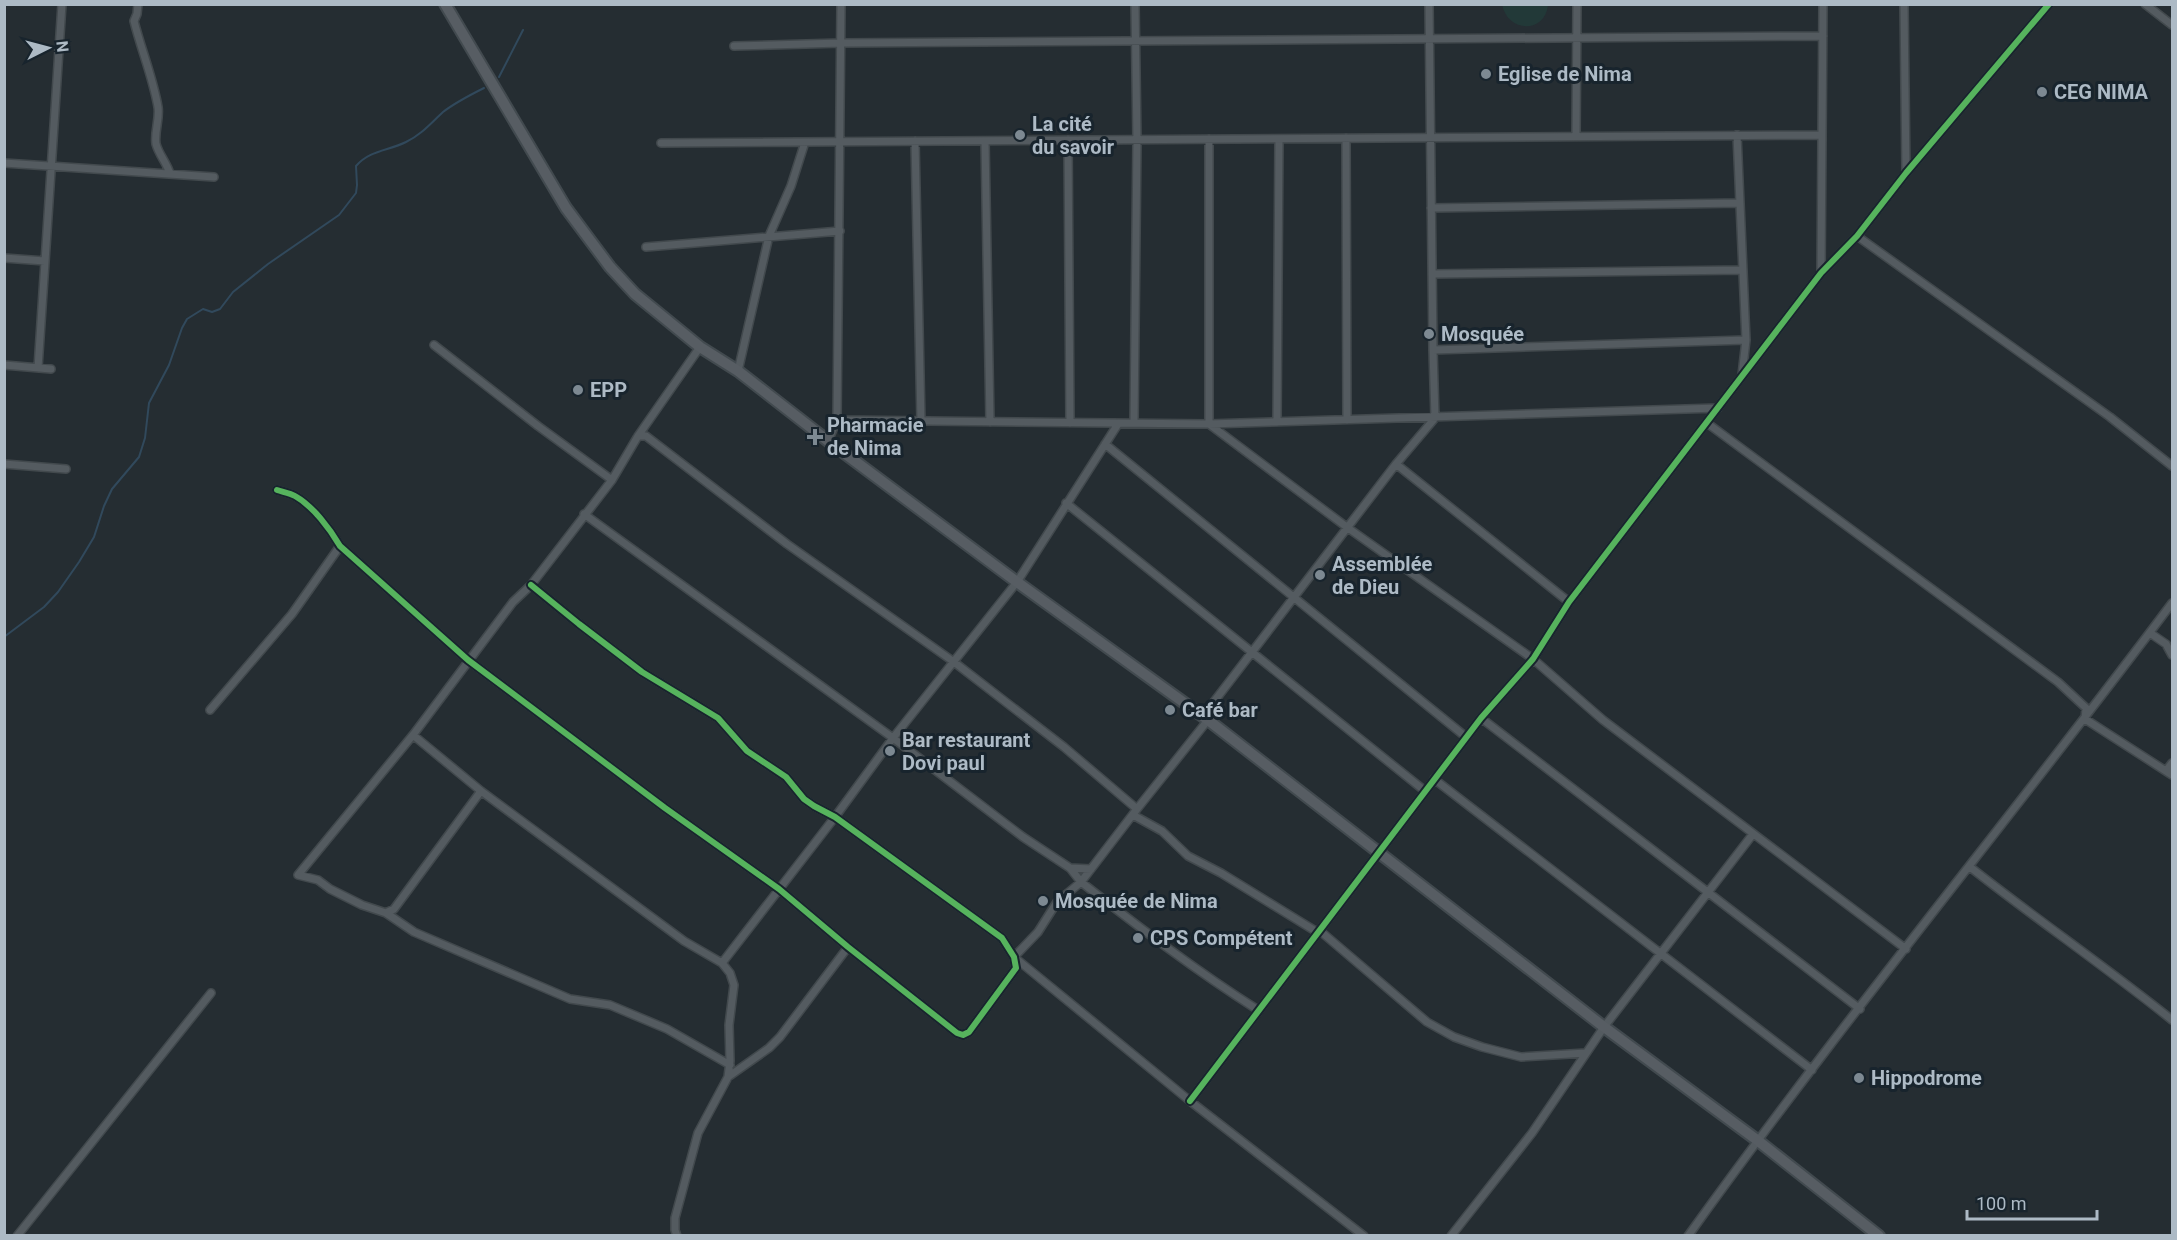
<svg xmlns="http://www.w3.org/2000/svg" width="2177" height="1240" font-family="Roboto,sans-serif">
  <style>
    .green { fill: #223938 }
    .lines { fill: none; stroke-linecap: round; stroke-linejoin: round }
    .stream { stroke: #31495c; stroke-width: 2 }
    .street-casing { stroke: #42494d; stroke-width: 10 }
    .primary-casing { stroke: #424a4f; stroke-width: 14 }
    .street { stroke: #545b60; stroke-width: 7 }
    .primary { stroke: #575d63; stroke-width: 10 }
    .cycleway-casing { stroke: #18242d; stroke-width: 10 }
    .cycleway { stroke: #56b35d; stroke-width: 6 }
    .poi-dot { fill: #7d8992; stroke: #18242d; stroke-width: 2 }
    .labels { text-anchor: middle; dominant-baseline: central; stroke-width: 6; stroke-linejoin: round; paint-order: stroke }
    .poi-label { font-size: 20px; font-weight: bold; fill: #adbac5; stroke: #18242d; text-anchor: start }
  </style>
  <rect width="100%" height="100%" fill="#252d32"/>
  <!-- green -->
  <path class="green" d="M1502,4h46v1c-3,29 -41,28 -46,-1z"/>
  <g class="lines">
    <!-- stream -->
    <path class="stream" d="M499,77l24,-47
      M4,637l40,-30 14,-15 21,-30 15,-25 10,-31 8,-17 27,-32 6,-19 4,-35 20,-38 13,-37 5,-9 16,-10 9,3 8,-3 13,-17 35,-28 71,-49 17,-22 1,-8 -1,-19c14,-16 32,-15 50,-24 15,-7 25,-19 37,-30 13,-10 27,-17 41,-24"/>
    <!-- street casing -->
    <g class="street-casing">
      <path id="street" d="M138,4l-1,10 -3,7c7,28 19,57 24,86 2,12 -4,25 -2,37 3,11 11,19 14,30
        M1904,4l2,169
        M2145,4l27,21
        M734,46l107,-3 982,-7
        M1737,135l9,205 -4,35
        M1576,136l1,-132
        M1346,138l1,282
        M1209,139v285l139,104 185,131 70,61 303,229
        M1068,140l2,283
        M915,141l6,281
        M985,141l5,281
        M661,143l1161,-8
        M4,163l210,14
        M1431,208l308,-5
        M1857,236l253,181 62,49
        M646,247l194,-16
        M4,258l41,3
        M1821,273l2,-269
        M1432,274l311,-4
        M434,345l104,81 74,54
        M700,347l-62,89 -26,44 -81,105 -18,17 -100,133 -115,140 20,5 12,9 32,16 24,8 28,19 156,67 40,6 57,24 63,36
        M1433,350l313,-10
        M4,365l47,4
        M38,368l24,-364
        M738,371l31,-135 22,-50 14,-44
        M837,420l372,4 509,-16
        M1277,422l2,-283
        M1134,423l3,-283 -2,-136
        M1707,423l351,259 28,26 -1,11 87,56
        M638,436h8l141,108 167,118 110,85 73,62 71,-89
        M828,441l9,-21 4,-416
        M1105,444l361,293
        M4,464l62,5
        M1396,464l173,138
        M277,490c6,2 13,3 18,6 18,10 35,33 45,50l128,114 197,148 114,81 69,58 109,86 6,2 6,-3 47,-64 -2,-11 -12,-19 -167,-121 -21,-11 -10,-7 -18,-22 -39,-26 -29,-33 -76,-46 -63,-48 -48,-39
        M1066,503l359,288
        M584,514l309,224 130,99 47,31 11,14 -24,20 -19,30 -24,25 176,144 174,135
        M2150,633l16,11 6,11
        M210,710l82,-96 48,-68
        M1203,716l193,-252 39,-46 -2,-68 -4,-346
        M1481,718l379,291
        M413,735l68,56 203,150 38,22 8,10 4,12 -5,40 1,36 -2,16 -30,56 -23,85v12l2,6
        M2166,771l6,-8
        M1434,779l378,291
        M1137,809l-56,73c59,46 114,88 177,128
        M1133,815l29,16 26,25 33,17 96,59
        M1970,867c66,52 136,100 202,153
        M1070,868l21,1
        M386,913l8,-4 87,-118
        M1319,930l108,92 27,15 28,10 39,10 65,-4
        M722,963l113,-146 58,-79 124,-156 101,-158
        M728,1077l41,-29 11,-11 68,-90
        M1190,1101l291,-383 52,-59 36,-57 252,-329 36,-37 49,-63 143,-169
        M17,1236l194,-243
        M1451,1236l81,-103 72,-106 149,-193
        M1688,1236c155,-216 325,-421 484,-633"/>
    </g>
    <!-- primary casing -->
    <g class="primary-casing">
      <path id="primary" d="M445,4l121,204 44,59 25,27 65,53 38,24 90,70 189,141 191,138 396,307 153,113 122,96"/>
    </g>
    <!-- street -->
    <use href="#street" class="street"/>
    <!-- primary -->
    <use href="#primary" class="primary"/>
    <!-- cycleway casing -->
    <g class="cycleway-casing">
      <path id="cycleway" d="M277,490c6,2 13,3 18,6 18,10 35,33 45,50l128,114 197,148 114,81 69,58 109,86 6,2 6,-3 47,-64 -2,-11 -12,-19 -167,-121 -21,-11 -10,-7 -18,-22 -39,-26 -29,-33 -76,-46 -63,-48 -48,-39
        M1190,1101l291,-383 52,-59 36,-57 252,-329 36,-37 49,-63 143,-169"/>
    </g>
    <!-- cycleway -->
    <use href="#cycleway" class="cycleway"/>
  </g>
  <!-- markers -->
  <g class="poi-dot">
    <circle cx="1486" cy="74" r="6"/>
    <circle cx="2042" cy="92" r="6"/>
    <circle cx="1020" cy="135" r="6"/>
    <circle cx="1429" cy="334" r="6"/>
    <circle cx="578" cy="390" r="6"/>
    <path d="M812 428h6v6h6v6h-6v6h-6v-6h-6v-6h6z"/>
    <circle cx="1320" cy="575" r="6"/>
    <circle cx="1170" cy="710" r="6"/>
    <circle cx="890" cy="751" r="6"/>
    <circle cx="1043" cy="901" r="6"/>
    <circle cx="1138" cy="938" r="6"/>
    <circle cx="1859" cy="1078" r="6"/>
  </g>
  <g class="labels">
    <!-- poi labels -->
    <g class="poi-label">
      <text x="1498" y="74">Eglise de Nima</text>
      <text x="2054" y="92">CEG NIMA</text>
      <text x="1032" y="124">La cité<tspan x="1032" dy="23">du savoir</tspan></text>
      <text x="1441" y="334">Mosquée</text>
      <text x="590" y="390">EPP</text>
      <text x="827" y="425">Pharmacie<tspan x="827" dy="23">de Nima</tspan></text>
      <text x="1332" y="564">Assemblée<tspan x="1332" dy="23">de Dieu</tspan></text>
      <text x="1182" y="710">Café bar</text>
      <text x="902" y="740">Bar restaurant<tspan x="902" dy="23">Dovi paul</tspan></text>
      <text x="1055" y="901">Mosquée de Nima</text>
      <text x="1150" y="938">CPS Compétent</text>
      <text x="1871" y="1078">Hippodrome</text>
    </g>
  </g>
  <!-- border -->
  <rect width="2177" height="1240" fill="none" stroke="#adbac5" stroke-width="12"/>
  <!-- north arrow -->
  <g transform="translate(48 48) rotate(84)" stroke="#18242d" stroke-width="4.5" paint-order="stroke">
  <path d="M0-4.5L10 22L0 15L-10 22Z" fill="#adbac5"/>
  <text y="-9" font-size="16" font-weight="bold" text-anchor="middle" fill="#adbac5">N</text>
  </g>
  <!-- scale -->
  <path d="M1967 1210v9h130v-9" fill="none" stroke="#adbac5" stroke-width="3"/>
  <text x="1976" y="1210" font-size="18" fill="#adbac5" stroke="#18242d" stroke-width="4.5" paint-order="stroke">100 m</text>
</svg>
